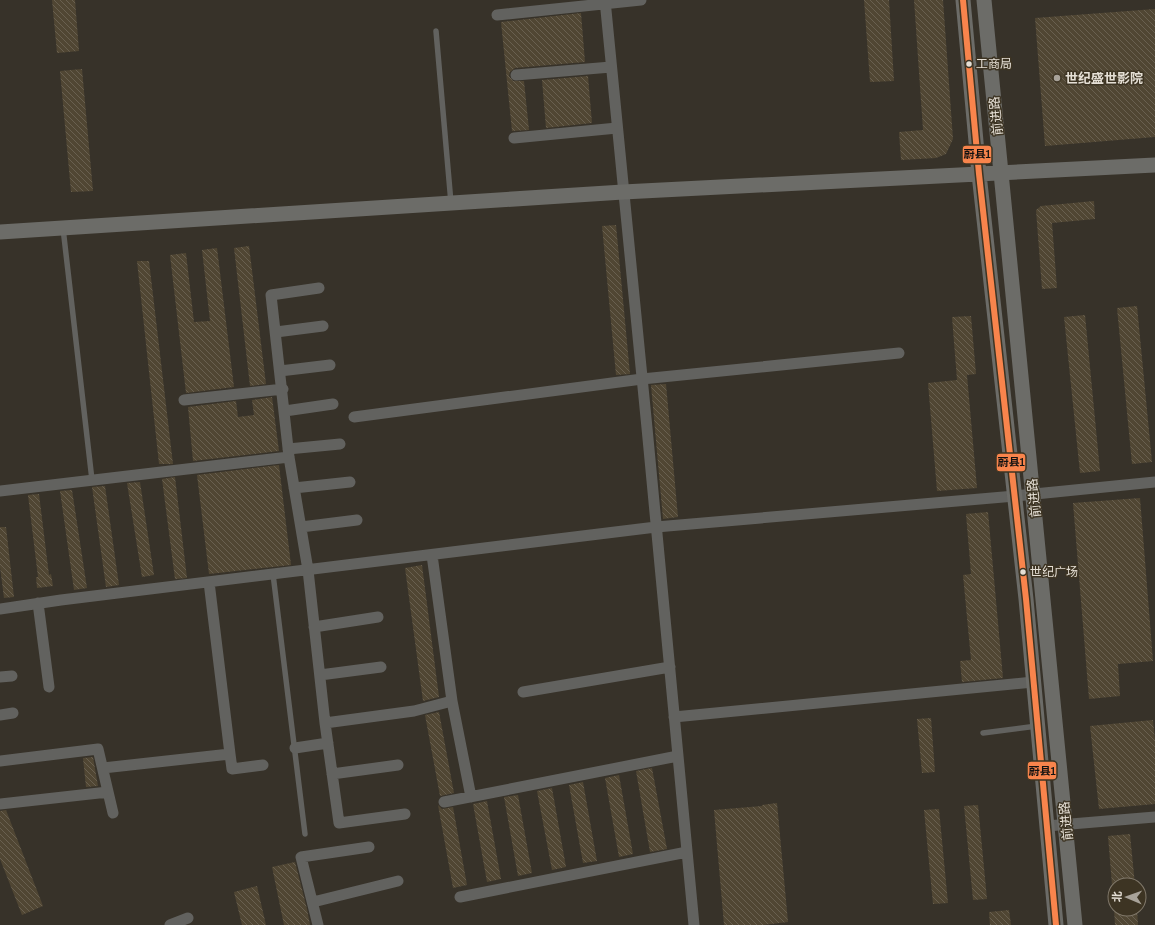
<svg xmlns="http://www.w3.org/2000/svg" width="1155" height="925" font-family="'Archivo Narrow','Noto Sans SC',sans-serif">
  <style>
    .building { fill: url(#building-back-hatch) }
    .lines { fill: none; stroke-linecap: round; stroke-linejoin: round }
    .lane { stroke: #62625f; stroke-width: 5.5 }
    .street { stroke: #62625f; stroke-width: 11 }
    .secondary { stroke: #6c6c68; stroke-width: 15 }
    .bus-1-casing { stroke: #3d3423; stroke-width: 9 }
    .bus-1 { stroke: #f8844c; stroke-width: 6 }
    .bus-dot { fill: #e5dfd5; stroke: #3d3423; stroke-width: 1.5 }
    .poi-dot { fill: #a8a299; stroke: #3d3423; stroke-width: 1.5 }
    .labels { text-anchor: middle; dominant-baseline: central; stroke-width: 3; stroke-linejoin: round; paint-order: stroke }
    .bus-label { font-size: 12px; fill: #e5dfd5; stroke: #3d3423; text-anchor: start }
    .poi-label { font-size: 13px; font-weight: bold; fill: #e5dfd5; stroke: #3d3423; text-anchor: start }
    .street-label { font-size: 13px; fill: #e5dfd5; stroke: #3d3423 }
    .line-badge { stroke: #3d3423; stroke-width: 1.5 }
    .pale-badge-label { font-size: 11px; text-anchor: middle; font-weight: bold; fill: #111 }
  </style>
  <defs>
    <pattern id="building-back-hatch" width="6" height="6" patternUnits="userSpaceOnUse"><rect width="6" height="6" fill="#504633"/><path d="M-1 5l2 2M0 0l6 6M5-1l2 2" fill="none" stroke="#696050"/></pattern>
  </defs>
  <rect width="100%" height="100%" fill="#373229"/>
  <!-- building -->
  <path class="building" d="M52,0h23l4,51 -22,2z
    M864,0h25l5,81 -24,1z
    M914,0h29l10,139 -7,15 -10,4 -35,2 -2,-28 24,-2z
    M1155,9v128l-110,9 -10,-128z
    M581,13l4,49 -70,6 -5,4 -1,4 4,5h11l5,49 -17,1 -11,-109z
    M82,69l11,122 -22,1 -11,-121z
    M588,76l4,47 -46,5 -4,-48z
    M1094,201l1,18 -43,4 5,65 -15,1 -6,-79 5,-4z
    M616,225l14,149 -14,1 -14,-149z
    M249,246l17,138 -16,2 -16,-138z
    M217,248l17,139 -48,6 -16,-138 16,-2 8,69 16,-1 -8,-71z
    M137,261h12l24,203h-14z
    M1137,306l15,156 -20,2 -15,-156z
    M1085,315l15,156 -20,2 -16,-156z
    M971,316l5,58 -9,1 10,113 -40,3 -9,-108 29,-3 -5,-63z
    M666,384l12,133 -15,2 -12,-134z
    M272,397l7,54 -86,10 -5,-54 48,-6 2,16 16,-2 -2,-15z
    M279,465l12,100 -82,9 -12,-99z
    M175,477l12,101 -12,1 -13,-100z
    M140,482l14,93 -12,2 -15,-94z
    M105,486l14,99 -13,2 -14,-100z
    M72,490l15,98 -13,2 -14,-99z
    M39,494l10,81 2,-1 2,12 -16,2 -1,-11h2l-10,-82z
    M1140,498l13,163 -35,3 2,32 -31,3 -16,-196z
    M988,512l15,166 -41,4 -2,-21 11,-1 -8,-85 8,-1 -5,-60z
    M0,527h6l8,70 -10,1 -4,-31z
    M422,565l17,132 -16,4 -18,-133z
    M439,712l15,81 -14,3 -15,-81z
    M931,718l4,54 -13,1 -5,-54z
    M1153,720l2,20v64l-56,5 -9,-83z
    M93,757l5,29 -12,1 -3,-29z
    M652,768l15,81 -17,3 -14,-81z
    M619,775l14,79 -14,3 -14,-79z
    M583,782l14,79 -14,2 -14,-78z
    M552,788l14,79 -14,3 -15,-79z
    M518,795l14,78 -14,3 -14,-79z
    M487,801l14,78 -14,3 -14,-78z
    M777,803l11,119 -25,3h-39l-10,-115 48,-4v-1z
    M438,805l4,4 11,-2 14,78 -14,3z
    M978,805l9,94 -14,1 -9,-94z
    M939,809l9,94 -15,1 -9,-94z
    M6,810l37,96 -21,9 -22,-56v-48z
    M1130,834l5,51h-23l-4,-49z
    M295,862l12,47 3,16h-26l-12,-58z
    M257,886l9,39h-24l-8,-33z
    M1114,909h23l1,16h-23z
    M1009,910l2,15h-21l-1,-13z"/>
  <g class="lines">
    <!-- lane -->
    <path class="lane" d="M436,31l15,172
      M63,228l29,252
      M273,574l32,260
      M983,733l54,-7"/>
    <!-- street -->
    <path class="street" d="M605,0l42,428 47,497
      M497,15l144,-15
      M516,75l95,-8
      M514,138l103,-10
      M319,288l-48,7 18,162 19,113 17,153 14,100 66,-9
      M276,332l47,-6
      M280,371l50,-6
      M184,400l99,-11
      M285,411l48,-7
      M354,417l288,-38 257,-26
      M288,449l52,-5
      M294,488l56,-6
      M0,491l289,-34
      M301,527l56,-7
      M432,555l20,146 19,96
      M209,582l21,172
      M38,603l11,84
      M0,609l61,-9 595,-73 359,-31 140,-14
      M314,627l64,-10
      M320,675l61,-8
      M0,677l12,-1
      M523,692l147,-25
      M0,715l13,-2
      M674,717l359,-35
      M325,723l89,-12 38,-10
      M295,748l33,-5
      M0,761l98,-12 15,64
      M103,768l127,-14 2,15 31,-4
      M332,774l66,-9
      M444,802l234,-46
      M0,804l108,-12
      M1047,826l108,-9
      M460,897l227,-45
      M313,902l85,-21
      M170,925l18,-7
      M318,925l-17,-68 68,-10"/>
    <!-- secondary -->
    <path class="secondary" d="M963,0l16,174 47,425 30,326
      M984,0l91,925
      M0,232l623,-40 532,-27"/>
    <!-- bus-1 casing -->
    <g class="bus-1-casing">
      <path id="bus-1" d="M963,0l16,174 47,425 30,326"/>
    </g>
    <!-- bus-1 -->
    <use href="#bus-1" class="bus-1"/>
  </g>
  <!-- markers -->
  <g class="bus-dot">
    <circle cx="969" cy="64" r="3.5"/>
    <circle cx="1023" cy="572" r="3.5"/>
  </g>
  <circle class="poi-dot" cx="1057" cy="78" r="4"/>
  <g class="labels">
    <!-- bus labels -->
    <g class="bus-label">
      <text x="976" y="64">工商局</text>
      <text x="1030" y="572">世纪广场</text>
    </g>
    <!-- poi labels -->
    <g class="poi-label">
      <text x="1065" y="78">世纪盛世影院</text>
    </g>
    <!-- street labels -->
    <g class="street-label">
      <text transform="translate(996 116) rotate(-96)">前进路</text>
      <text transform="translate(1034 498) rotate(-96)">前进路</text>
      <text transform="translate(1066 821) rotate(-96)">前进路</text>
    </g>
  </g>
  <g class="line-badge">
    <rect x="962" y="145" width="30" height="19" rx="4" fill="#f8844c"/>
    <rect x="996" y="453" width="30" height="19" rx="4" fill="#f8844c"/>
    <rect x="1027" y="761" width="30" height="19" rx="4" fill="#f8844c"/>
  </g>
  <g class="pale-badge-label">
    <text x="977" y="158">蔚县1</text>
    <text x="1011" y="466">蔚县1</text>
    <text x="1042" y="775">蔚县1</text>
  </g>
  <!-- north arrow -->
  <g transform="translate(1127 897) rotate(272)"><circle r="19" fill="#3d3423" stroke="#80786a"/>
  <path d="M0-3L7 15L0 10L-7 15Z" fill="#a8a299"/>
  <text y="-6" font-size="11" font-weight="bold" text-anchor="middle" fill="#e5dfd5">北</text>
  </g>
</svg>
